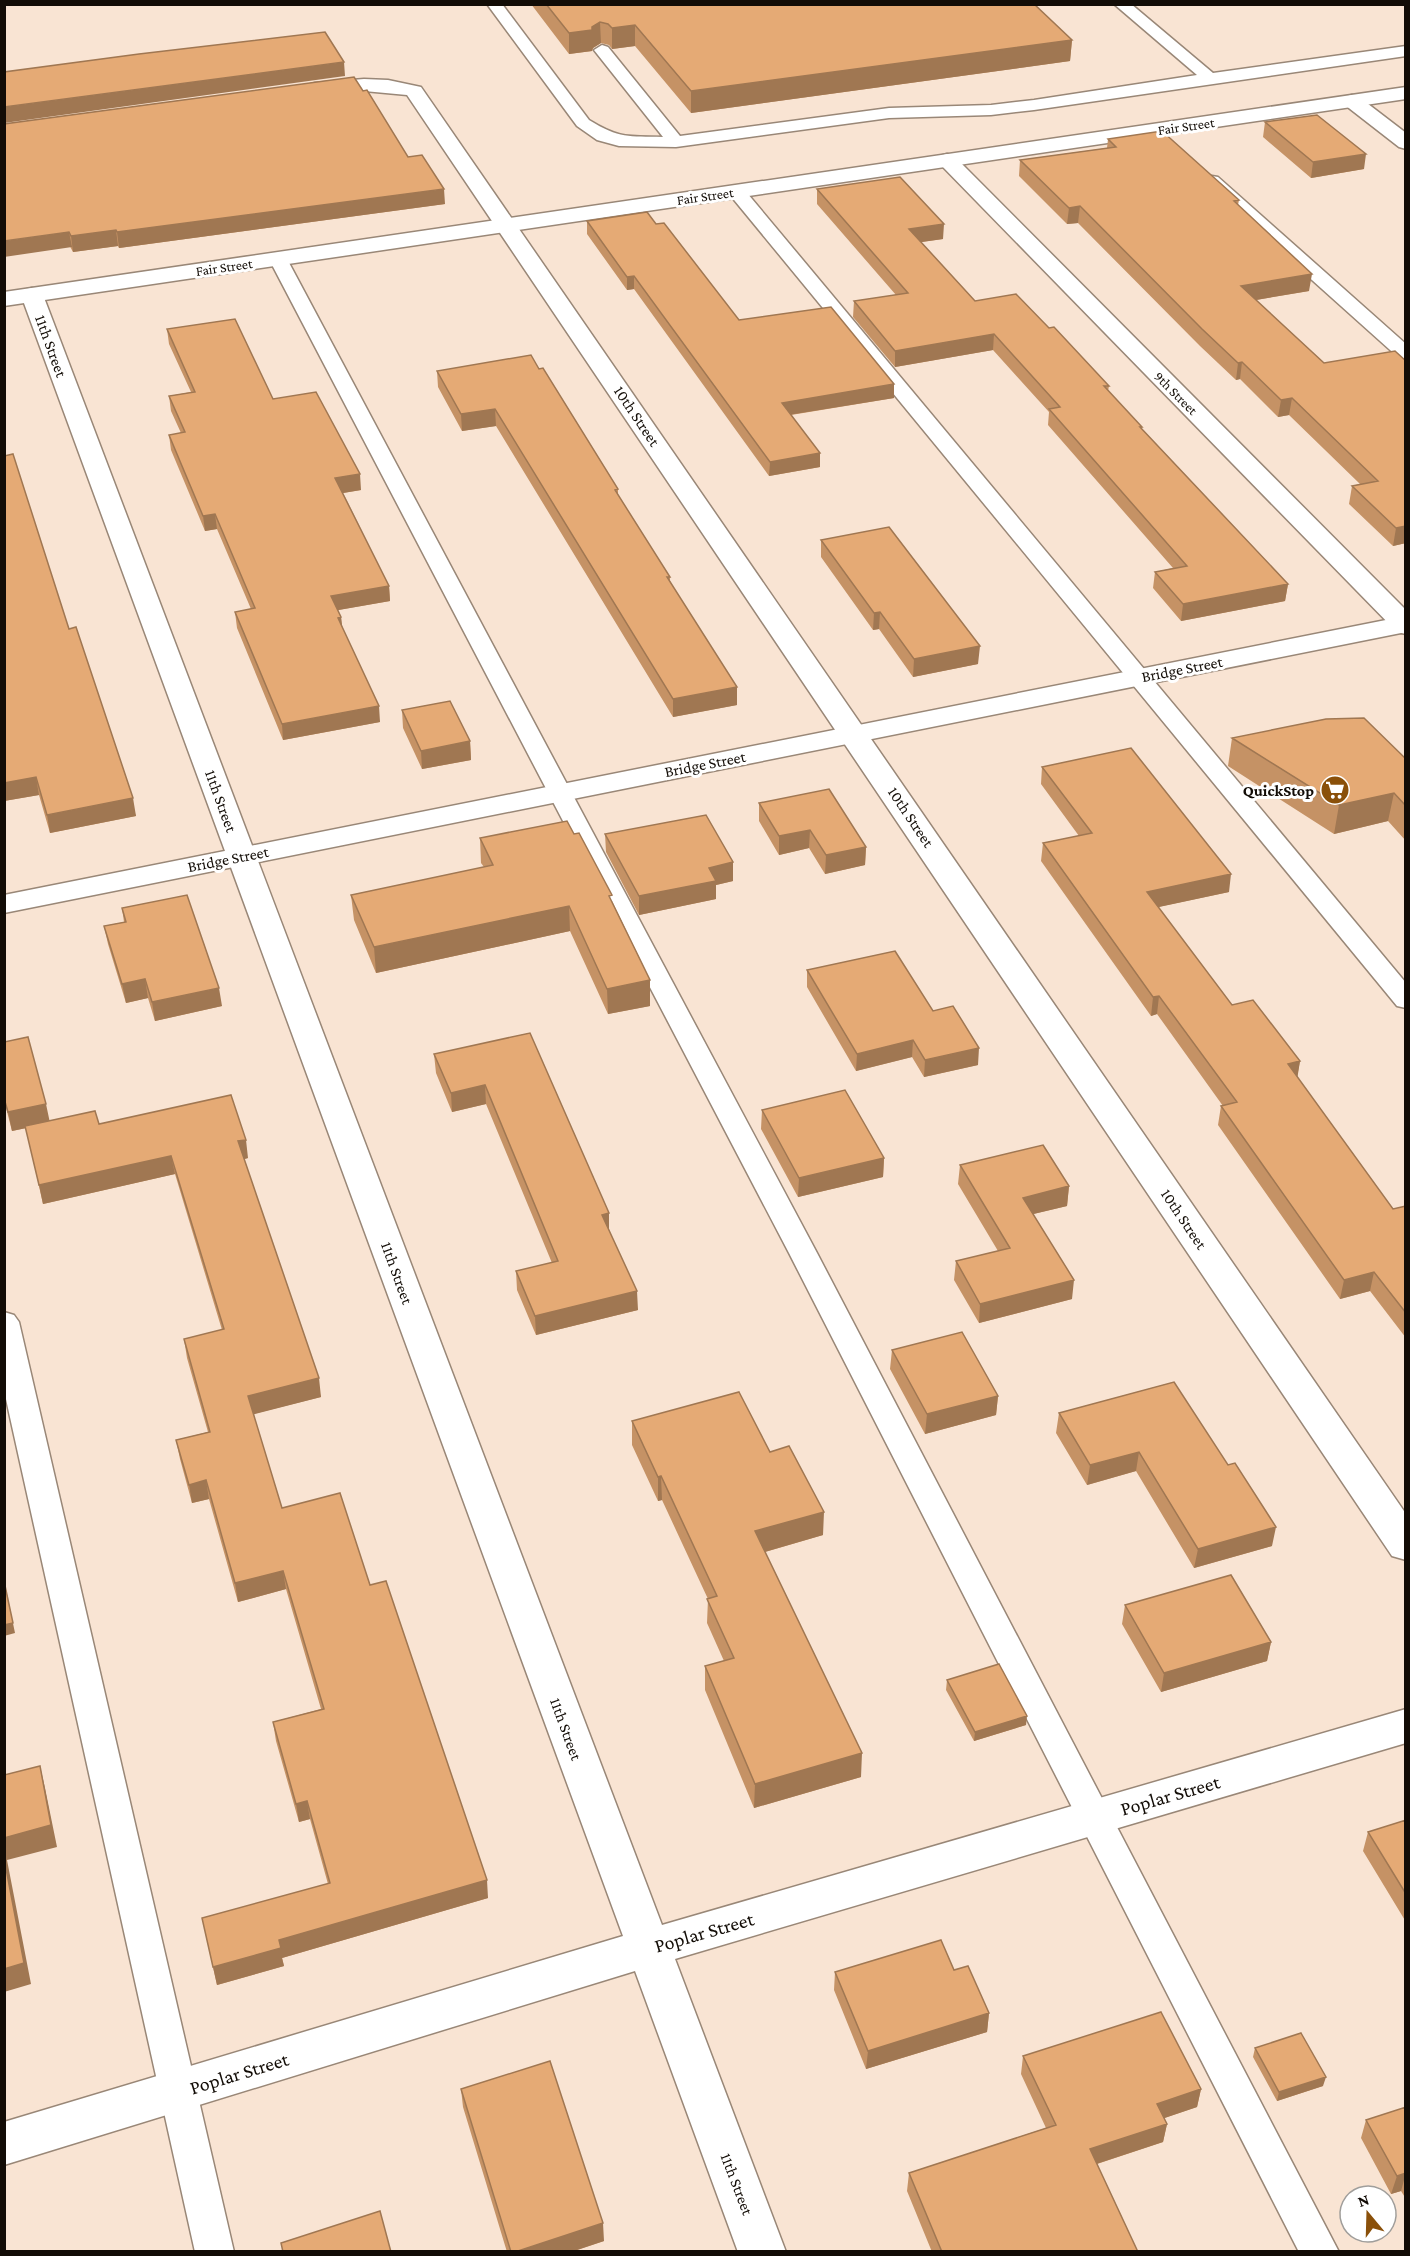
<svg xmlns="http://www.w3.org/2000/svg" width="1410" height="2256" font-family="'Crimson Pro',serif">
  <style>
    .lines { fill: none; stroke-linecap: round; stroke-linejoin: round }
    .lane-casing { stroke: #998777; stroke-width: 3 }
    .street-casing { stroke: #998777; stroke-width: 3 }
    .secondary-casing { stroke: #998777; stroke-width: 3 }
    .highway-casing { stroke: #998777; stroke-width: 3 }
    .lane { fill: #fff; fill-rule: evenodd }
    .street { fill: #fff; fill-rule: evenodd }
    .secondary { fill: #fff; fill-rule: evenodd }
    .highway { fill: #fff; fill-rule: evenodd }
    .wall { fill: #c59265 }
    .shaded-wall { fill: #a07752 }
    .building { fill: #e5aa75; stroke: #a07752; stroke-width: 1.5 }
    .labels { text-anchor: middle; dominant-baseline: central; stroke-width: 6; stroke-linejoin: round; paint-order: stroke }
    .far-street-label { font-size: 14px; fill: #120c06; stroke: #fff }
    .street-label { font-size: 16px; fill: #120c06; stroke: #fff }
    .poi-label { font-size: 16px; font-weight: bold; fill: #120c06; stroke: #fff; text-anchor: end }
    .near-street-label { font-size: 20px; fill: #120c06; stroke: #fff }
  </style>
  <rect width="100%" height="100%" fill="#f9e4d3"/>
  <g class="lines">
    <!-- lane casing -->
    <g class="lane-casing">
      <path id="lane" d="M487,4h15l87,116c31,19 39,16 74,17l-69,-87 8,-5 6,2 72,89 209,-28 102,-3 43,-5 163,-25 -83,-71h17l82,69 193,-27v10l-372,54 -43,5 -102,3 -213,29 -57,-1 -22,-6 -20,-14z
        M1212,176l6,1 188,167v16l-7,-2 -193,-173 -3,-4 3,-4z
        M736,186l6,1 664,796v25l-9,-2 -667,-811 -3,-4 3,-4z
        M278,254l6,1 3,4 530,994 522,999h-40l-510,-999 -520,-994 3,-4z
        M4,1312l10,3 5,7 215,930h-39l-191,-862z"/>
    </g>
    <!-- street casing -->
    <g class="street-casing">
      <path id="street" d="M364,79l24,1 33,7 985,1427v46l-14,-4 -985,-1461 -43,-4 -49,4 -7,-2 -3,-4 3,-4 7,-2z
        M1352,95l7,2 47,36v16l-7,-2 -54,-42 -3,-4 3,-4z
        M947,154l7,2 452,454v24l-9,-2 -457,-468 -3,-4 3,-4z
        M32,288l8,2 3,5 619,1630 744,-216v34l-731,216 111,293h-48l-103,-281 -631,194v-43l619,-186 -602,-1641 3,-5z"/>
    </g>
    <!-- secondary casing -->
    <g class="secondary-casing">
      <path id="secondary" d="M1406,87v12l-1402,207v-14z"/>
    </g>
    <!-- highway casing -->
    <g class="highway-casing">
      <path id="highway" d="M1406,616v16l-1402,281v-18z"/>
    </g>
    <!-- lane -->
    <use href="#lane" class="lane"/>
    <!-- street -->
    <use href="#street" class="street"/>
    <!-- secondary -->
    <use href="#secondary" class="secondary"/>
    <!-- highway -->
    <use href="#highway" class="highway"/>
  </g>
  <!-- wall -->
  <path class="wall" d="M531,4h503l38,36 -2,21 -379,52 -56,-67 -23,3 -3,-4 -8,-2 -8,5 -1,3 -23,3z
    M1265,122l99,47 -53,9 -48,-41z
    M4,124l404,33 37,47 -326,44 -1,-2 -45,6z
    M1108,139l131,61 -1,5 71,86 -53,9 68,63 82,-2v182l-13,3 -44,-42 3,-18 8,-2 -71,-69 -11,2 -38,-38 -4,1 -36,-34 -122,-123 -11,1 -48,-48 1,-16 87,-12z
    M817,189l126,50 -22,3 54,59 74,27 60,58 -1,5 34,38 146,155 -3,17 -104,20 -28,-33 2,-16 18,-4 -125,-143 1,-13 -56,-62 -98,17 -42,-50 1,-16 42,-6 -79,-91z
    M587,221l69,3 83,96 155,64v14l-103,17 29,38v14l-51,9 -135,-187 -7,1 -40,-56z
    M167,329l106,70 88,91 -18,3 46,93 1,15 -52,9 3,7 1,11 38,94 -97,18 -46,-112 -2,-16 16,-3 -34,-80 -12,2 -34,-81 -2,-15 12,-2 -10,-22 -2,-15 22,-4 -22,-48z
    M437,371l181,118v7l52,81v4l67,124 -64,12 -177,-291 -34,5 -24,-44z
    M4,456l65,173 67,187 -86,17 -11,-38 -35,6z
    M821,540l157,124 -65,13 -34,-48 -6,1 -52,-73z
    M402,710l68,31 1,19 -49,9 -19,-41z
    M1232,738l174,21v82l-18,-20 -54,13 -106,-68z
    M1042,767l187,125 -71,15 74,98 68,56 -3,16 96,132 13,-3v132l-36,-47 -30,8 -122,-174 3,-19h2l-66,-92 -6,2 -110,-155 2,-18 36,-7 -38,-52z
    M759,803l107,44 -1,18 -40,9 -16,-26 -30,7 -20,-34z
    M605,834l128,28v19l-17,4v14l-77,16 -33,-63z
    M480,838l132,63 38,79v26l-42,8 -38,-83 -194,42 -22,-53 -3,-25 133,-28 -3,-4z
    M122,908l100,98 -67,15 -7,-23 -22,5 -18,-59 -4,-18 20,-4z
    M807,970l126,41 45,54 -54,12 -12,-20 -56,14 -49,-84z
    M530,1033l79,197 29,80 -102,25 -19,-45 -1,-19 36,-8 -66,-159 -34,8 -16,-39 -2,-19z
    M4,1042l45,79 50,3 149,34 -4,1 77,238 -68,17 29,94 88,77 118,313 -206,60 2,8 -67,19 -15,-67 126,-34 -18,-65 -11,3 -23,-81 -3,-19 48,-13 -35,-120 -48,13 -29,-103 -17,4 -12,-44 -4,-19 32,-8 -21,-74 -3,-19 38,-9 -47,-156 -132,30 -17,-76 -14,3 -8,-31z
    M762,1110l122,48 -1,19 -85,20 -37,-68z
    M960,1165l109,21 -2,20 -34,8 39,85 -93,24 -25,-43 2,-19 42,-10 -40,-67z
    M892,1350l106,46 -2,19 -71,19 -35,-65z
    M1174,1382l98,164 -78,22 -58,-97 -49,14 -31,-52 3,-20z
    M632,1421l138,31 53,83 -58,17 96,225 -107,31 -49,-118v-24l19,-5 -17,-38 1,-24 -46,-99 -4,1 -26,-56z
    M1125,1605l146,37 -4,19 -106,31 -39,-68z
    M947,1680l79,45 -52,16 -28,-51z
    M1406,1820v102l-43,-71 5,-19z
    M954,1970l35,43 -2,19 -121,37 -32,-79 1,-18z
    M1255,2048l68,38 -46,15 -24,-44z
    M1023,2056l178,33 -4,18 -33,11 3,6 -4,18 -66,22 41,88h-206l-25,-61 2,-18 137,-45 -25,-54z
    M461,2089l143,152 -33,11h-64l-44,-145z
    M1406,2107v92l-5,-8 -10,3 -30,-56 5,-18z"/>
  <!-- shaded-wall -->
  <path class="shaded-wall" d="M600,22l1,21 -8,5 -1,3 -23,3v-21l23,-6z
    M635,25v21l-23,3v-21z
    M1072,40l-2,21 -379,52v-22z
    M344,62l1,14 -341,47v-16z
    M1366,154l-2,15 -53,9 2,-16z
    M444,189l1,15 -326,44 -2,-16z
    M1080,206l-2,17 -11,1 2,-16z
    M944,224l-1,15 -35,5 1,-15z
    M116,230l2,16 -45,6 -2,-16z
    M69,232l3,15 -68,10v-16z
    M1312,274l-3,17 -71,12 3,-17z
    M634,276v13l-7,1v-13z
    M994,334l-1,16 -98,17v-16z
    M1242,362l-2,17 -4,1 2,-17z
    M894,384v14l-112,18v-13z
    M1292,398l-3,17 -11,2 3,-17z
    M495,409l1,17 -34,5 -1,-17z
    M820,453v14l-51,9 1,-14z
    M360,474l1,16 -24,4 -2,-16z
    M215,514l2,15 -12,2 -2,-15z
    M1406,526v17l-13,3 3,-18z
    M1288,584l-3,17 -104,20 2,-17z
    M389,586l1,15 -57,10 -2,-15z
    M880,612l-1,17 -6,1 1,-17z
    M341,617l2,16 -5,-15z
    M980,646l-2,18 -65,13 1,-18z
    M737,687v18l-64,12v-18z
    M379,706l1,16 -97,18 -1,-16z
    M470,741l1,19 -49,9 -1,-18z
    M36,777l3,18 -35,6v-18z
    M1394,793l-6,28 -54,13 5,-29z
    M133,798l3,18 -86,17 -3,-18z
    M810,830l-1,18 -30,7v-19z
    M866,847l-1,18 -40,9 1,-19z
    M733,862v19l-17,4v14l-77,16v-19l70,-28z
    M1231,874l-2,18 -84,18 2,-18z
    M569,906l1,25 -194,42 -2,-26z
    M145,979l3,19 -22,5 -4,-19z
    M650,980v26l-42,8 -1,-25z
    M219,988l3,18 -67,15 -3,-19z
    M1159,996l-2,18 -6,2 2,-19z
    M913,1040l-1,17 -56,14 1,-17z
    M979,1048l-1,17 -54,12 1,-17z
    M1300,1061l-3,19 -9,-16z
    M485,1085l1,19 -34,8 -1,-19z
    M46,1104l4,19 -38,8 -4,-19z
    M246,1140l2,18 -7,2 -3,-19z
    M171,1156l4,18 -132,30 -4,-19z
    M884,1158l-1,19 -85,20 1,-19z
    M1069,1186l-2,20 -46,11 2,-19z
    M609,1213v19l-7,-17z
    M1374,1272l-4,19 -30,8 4,-19z
    M1074,1280l-2,19 -93,24 1,-19z
    M637,1291l1,19 -102,25 -1,-19z
    M319,1378l2,19 -70,18 -3,-19z
    M998,1396l-2,19 -71,19 2,-20z
    M1139,1452l-3,19 -49,14 3,-20z
    M661,1476l1,24 -4,1v-24z
    M206,1480l3,19 -17,4 -3,-18z
    M824,1512l-1,23 -69,20 1,-24z
    M1276,1527l-4,19 -78,22 4,-19z
    M283,1571l3,18 -48,13 -3,-19z
    M4,1580l11,53 -11,3z
    M1271,1642l-4,19 -106,31 3,-19z
    M1027,1716l-1,9 -52,16 1,-9z
    M862,1753l-1,24 -107,31 1,-24z
    M40,1766l5,22 12,59 -50,13 24,124 -27,8v-154z
    M307,1801l3,18 -11,3 -3,-18z
    M487,1880l1,18 -206,60 2,8 -67,19 -4,-18 66,-27z
    M989,2013l-2,19 -121,37 2,-18z
    M1326,2077l-3,9 -46,15 2,-9z
    M1201,2089l-4,18 -44,15 4,-18z
    M1167,2124l-4,18 -76,25 3,-18z
    M1406,2173l-5,18 -10,3 6,-18z
    M603,2223l1,18 -33,11h-56z"/>
  <!-- building -->
  <path class="building" d="M546,4h488l38,36 -381,51 -56,-66 -23,3 -4,-4 -8,-2 -8,5v3l-23,3z
    M325,32l19,30 -340,45v-35l135,-18z
    M354,77l9,14 4,-1 41,67 14,-2 22,34 -327,43 -1,-2 -45,6 -2,-4 -65,9v-117z
    M1317,115l49,39 -53,8 -48,-40z
    M1162,131l77,69 -5,1 78,73 -71,12 83,77 71,-12 11,10v165l-10,2 -44,-42 26,-5 -86,-83 -11,2 -39,-38 -4,1 -36,-34 -122,-123 -11,2 -49,-48 96,-13 -8,-8z
    M900,177l44,47 -35,5 66,72 41,-7 33,34 5,-1 55,59h-5l38,41h-2l148,157 -105,20 -28,-32 32,-6 -138,-157 11,-2 -66,-73 -99,17 -41,-50 54,-8 -91,-104z
    M647,212l9,12 8,-1 75,97 92,-13 63,77 -112,19 38,50 -50,9 -136,-186 -7,1 -40,-56z
    M235,319l38,80 43,-7 44,82 -25,4 54,108 -58,10 10,21 -3,1 41,88 -97,18 -47,-112 20,-4 -40,-94 -12,2 -34,-81 16,-3 -16,-36 26,-4 -28,-63z
    M531,355l8,14 4,-1 75,121 -3,1 55,87h-3l70,110 -64,12 -178,-290 -34,5 -24,-43z
    M13,454l56,175 7,-2 57,171 -86,17 -11,-38 -32,6v-327z
    M889,527l91,119 -66,13 -34,-47 -6,1 -53,-73z
    M450,701l20,40 -49,10 -19,-41z
    M1364,718l42,41v47l-12,-13 -55,12 -107,-67 94,-19z
    M1131,748l100,126 -84,18 85,113 21,-5 47,61 -12,3 105,145 13,-3v107l-32,-41 -30,8 -123,-174 16,-4 -78,-106 -6,1 -110,-154 49,-10 -50,-66z
    M829,789l37,58 -40,8 -16,-25 -31,6 -20,-33z
    M706,815l27,47 -24,6 7,13 -77,15 -34,-62z
    M567,821l7,13 5,-1 33,62 -3,1 41,84 -43,9 -38,-83 -195,41 -23,-52 142,-30 -13,-27z
    M187,895l32,93 -67,14 -7,-23 -23,5 -18,-58 22,-4 -4,-14z
    M895,951l38,60 20,-5 26,42 -54,12 -12,-20 -56,14 -50,-84z
    M530,1033l79,180 -7,2 35,76 -102,25 -19,-45 42,-10 -73,-176 -34,8 -17,-39z
    M28,1037l18,67 -38,8 -4,-14v-56z
    M845,1090l39,68 -85,20 -37,-68z
    M231,1095l15,45 -8,1 81,237 -71,18 34,112 58,-15 30,92 16,-4 101,299 -208,60 2,8 -68,19 -11,-49 128,-35 -23,-82 -11,3 -23,-82 51,-13 -41,-138 -48,12 -29,-103 -17,5 -13,-45 34,-8 -26,-93 40,-10 -53,-173 -132,29 -14,-59 70,-15 4,13z
    M1043,1145l26,41 -46,12 51,82 -94,24 -24,-43 54,-13 -50,-83z
    M962,1332l36,64 -71,18 -35,-64z
    M1174,1382l54,83 7,-2 41,64 -78,22 -59,-97 -49,13 -31,-52z
    M739,1392l31,60 19,-6 35,66 -69,19 107,222 -107,31 -50,-118 29,-8 -27,-59 10,-3 -56,-120 -3,1 -26,-56z
    M1231,1575l40,67 -107,31 -39,-68z
    M4,1581l9,42 -9,2z
    M999,1664l28,52 -52,16 -28,-52z
    M40,1766l11,59 -47,13v-63z
    M1406,1820v74l-38,-62z
    M4,1858l20,105 -20,6z
    M941,1940l13,30 14,-4 21,47 -121,38 -33,-79z
    M1161,2012l40,77 -44,15 10,20 -77,25 48,103h-196l-33,-79 147,-48 -33,-69z
    M1301,2033l25,44 -47,15 -24,-44z
    M550,2061l53,162 -88,29h-4l-50,-163z
    M1406,2107v66l-9,3 -31,-56z
    M380,2211l11,41h-108l-2,-9z"/>
  <!-- icons -->
  <defs>
    <g id="supermarket-disc" transform="scale(1.5)"><circle r="9.5" fill="#8a500a" stroke="#fff"/><path d="M-6-5.5h2.5l.6 2H6L4.5 2H-2.5L-4.4-4H-6ZM-1.5 3.2a1.3 1.3 0 1 0 .1 0ZM3 3.2a1.3 1.3 0 1 0 .1 0Z" fill="#fff"/></g>
  </defs>
  <g fill-rule="evenodd">
    <use href="#supermarket-disc" x="1335" y="790"/>
  </g>
  <g class="labels">
    <!-- far-street labels -->
    <g class="far-street-label">
      <text transform="translate(1186 126) rotate(-8)">Fair Street</text>
      <text transform="translate(705 196) rotate(-8)">Fair Street</text>
      <text transform="translate(224 267) rotate(-8)">Fair Street</text>
      <text transform="translate(1176 393) rotate(45)">9th Street</text>
    </g>
    <!-- street labels -->
    <g class="street-label">
      <text transform="translate(51 346) rotate(70)">11th Street</text>
      <text transform="translate(637 416) rotate(56)">10th Street</text>
      <text transform="translate(1182 669) rotate(-11)">Bridge Street</text>
      <text transform="translate(705 764) rotate(-11)">Bridge Street</text>
      <text transform="translate(221 801) rotate(70)">11th Street</text>
      <text transform="translate(911 817) rotate(56)">10th Street</text>
      <text transform="translate(228 859) rotate(-11)">Bridge Street</text>
      <text transform="translate(1184 1219) rotate(56)">10th Street</text>
      <text transform="translate(397 1273) rotate(70)">11th Street</text>
      <text transform="translate(566 1729) rotate(70)">11th Street</text>
      <text transform="translate(737 2184) rotate(69)">11th Street</text>
    </g>
    <!-- poi labels -->
    <g class="poi-label">
      <text x="1314" y="790">QuickStop</text>
    </g>
    <!-- near-street labels -->
    <g class="near-street-label">
      <text transform="translate(1170 1795) rotate(-16)">Poplar Street</text>
      <text transform="translate(704 1932) rotate(-16)">Poplar Street</text>
      <text transform="translate(239 2073) rotate(-17)">Poplar Street</text>
    </g>
  </g>
  <!-- border -->
  <rect width="1410" height="2256" fill="none" stroke="#120c06" stroke-width="12"/>
  <!-- north arrow -->
  <g transform="translate(1368 2214) rotate(341)"><circle r="28" fill="#ffffff" stroke="#a09e9b" stroke-width="1.5"/>
  <path d="M0-4.5L10 22L0 15L-10 22Z" fill="#8a500a"/>
  <text y="-9" font-size="16" font-weight="bold" text-anchor="middle" fill="#120c06">N</text>
  </g>
</svg>
